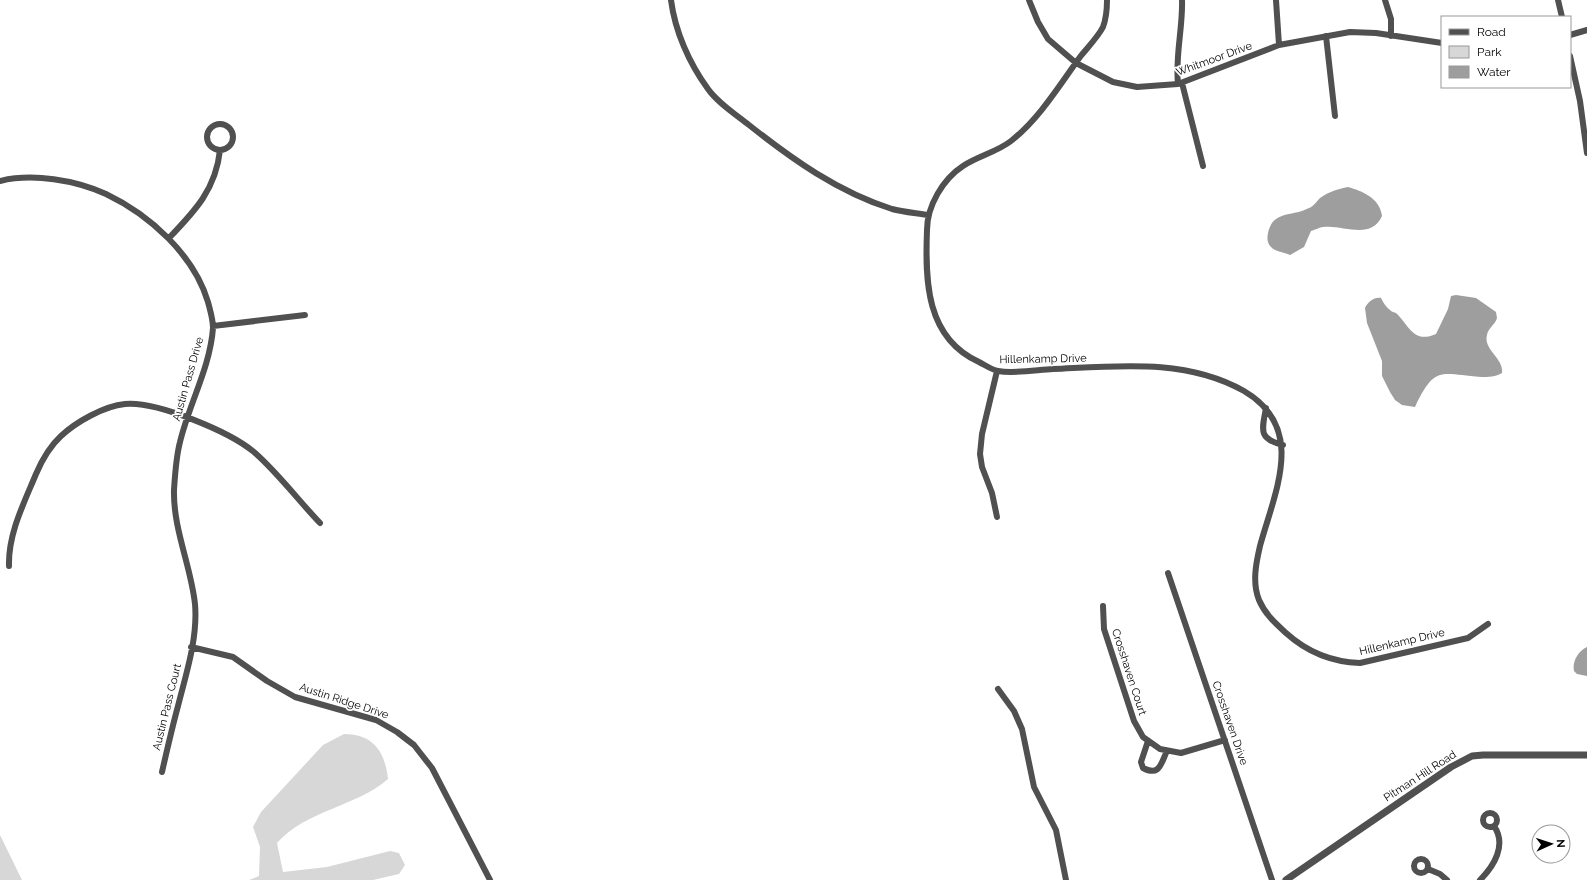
<svg xmlns="http://www.w3.org/2000/svg" width="1587" height="880" font-family="Raleway,sans-serif">
  <style>
    .green { fill: #d7d7d7 }
    .water { fill: #9e9e9e }
    .lines { fill: none; stroke-linecap: round; stroke-linejoin: round }
    .minor { stroke: #505050; stroke-width: 6 }
    .tertiary { stroke: #505050; stroke-width: 7 }
    .labels { text-anchor: middle; dominant-baseline: central; stroke-width: 3.5; stroke-linejoin: round; paint-order: stroke }
    .street-label { font-size: 11px; fill: #000; stroke: #fff }
  </style>
  <rect width="100%" height="100%" fill="#fff"/>
  <!-- green -->
  <path class="green" d="M344,734c29,0 41,17 44,45 -32,28 -82,31 -111,64l6,29 44,-5 63,-16 9,2 6,12 -6,9 -26,6h-124l10,-4 1,-29 -7,-20 8,-15 62,-67z
    M0,835l22,45h-22z"/>
  <!-- water -->
  <path class="water" d="M1348,187c14,4 32,11 34,29 -11,25 -40,8 -59,11 -3,0 -8,3 -12,4l-7,16 -14,8c-6,-3 -14,-3 -19,-8 -4,-4 -4,-9 -3,-14 5,-23 24,-16 41,-25 5,-2 7,-6 11,-10 8,-6 18,-9 28,-11z
    M1456,295l20,3 20,14 1,6c-2,7 -9,10 -10,17 -4,15 17,23 15,38 -6,4 -14,4 -21,4 -41,-3 -46,-12 -66,30l-13,-2 -7,-5 -5,-8 -8,-16v-15l-15,-38 -2,-15c3,-6 9,-11 16,-10 2,4 5,9 9,12 2,2 4,2 6,3 13,12 17,31 40,21l12,-25 3,-13z
    M1587,647v29l-10,-2 -3,-3c-2,-9 4,-20 13,-24z"/>
  <g class="lines">
    <!-- minor -->
    <path class="minor" d="M671,0c4,31 18,63 37,89 10,14 27,25 41,36 43,34 89,67 143,84 11,3 24,4 36,6
      M1029,0l9,22 10,17 28,24 37,19 24,5 41,-3 101,-39 71,-13 26,1 66,10
      M1107,0c0,9 -1,19 -4,27 -5,10 -16,21 -23,30 -21,29 -41,62 -69,84 -14,11 -33,15 -48,25 -20,13 -36,40 -36,64 -2,51 -1,108 52,132 6,3 13,8 19,9 16,3 38,-1 55,-2 64,-3 133,-11 191,22 63,37 31,100 16,155 -4,17 -8,37 -1,54 6,14 16,23 27,33 21,19 46,29 74,30l108,-25 20,-14
      M1276,0l3,45
      M1385,0l6,19v17
      M1558,0l4,17
      M1570,35l17,-5
      M1326,36l9,80
      M1570,56l10,45 7,52
      M1182,83l21,83
      M1178,84c-3,-29 5,-56 4,-84
      M207 137a13 13 0 1 1 26 0a13 13 0 1 1-26 0Z
      M0,181c33,-8 75,-1 106,13 44,21 88,61 102,108 2,8 5,17 5,26 -3,40 -24,76 -33,114 -4,15 -5,33 -6,48 -1,39 17,76 21,114 3,34 -9,70 -17,102 -6,22 -11,44 -16,66
      M169,238c26,-27 47,-49 51,-88
      M213,326l92,-11
      M1266,408c-4,22 -8,31 17,37
      M997,517l-5,-24 -10,-26 -2,-13 2,-20 15,-63
      M9,566c-1,-32 15,-63 27,-92 6,-14 13,-27 25,-38 15,-14 43,-30 64,-32 32,-3 105,28 129,48 24,21 44,48 66,71
      M1168,573l104,307
      M1103,606l1,23 30,92 9,16 17,12 21,4 44,-13
      M191,647l42,10 34,24 28,16 81,23 21,12 17,13 7,9 11,14 58,112
      M998,689l16,22 8,18 12,58 22,43 10,50
      M1148,741l-7,21 2,6c17,9 18,-5 24,-17
      M1483 820a7 7 0 1 1 14 0a7 7 0 1 1-14 0Z
      M1414 866a7 7 0 1 1 14 0a7 7 0 1 1-14 0Z
      M1428,869l12,5 7,6
      M1480,880c14,-14 27,-35 14,-54"/>
    <!-- tertiary -->
    <path class="tertiary" d="M1286,880l165,-113 21,-11 11,-1h104"/>
  </g>
  <g class="labels">
    <!-- street labels -->
    <g class="street-label">
      <text transform="translate(1214 59) rotate(-20)">Whitmoor Drive</text>
      <text transform="translate(1043 359) rotate(-1)">Hillenkamp Drive</text>
      <text transform="translate(188 379) rotate(-74)">Austin Pass Drive</text>
      <text transform="translate(1402 642) rotate(-13)">Hillenkamp Drive</text>
      <text transform="translate(1129 672) rotate(72)">Crosshaven Court</text>
      <text transform="translate(344 701) rotate(18)">Austin Ridge Drive</text>
      <text transform="translate(167 707) rotate(-76)">Austin Pass Court</text>
      <text transform="translate(1230 723) rotate(71)">Crosshaven Drive</text>
      <text transform="translate(1420 776) rotate(-33)">Pitman Hill Road</text>
    </g>
  </g>
  <!-- legend -->
  <rect x="1441" y="16" width="130" height="72" fill="#ffffff" stroke="#999999"/>
  <rect x="1449" y="29" width="20" height="6" fill="#505050" stroke="#999999"/>
  <text x="1477" y="36" font-size="12" fill="#000000">Road</text>
  <rect x="1449" y="46" width="20" height="12" fill="#d7d7d7" stroke="#999999"/>
  <text x="1477" y="56" font-size="12" fill="#000000">Park</text>
  <rect x="1449" y="66" width="20" height="12" fill="#9e9e9e" stroke="#999999"/>
  <text x="1477" y="76" font-size="12" fill="#000000">Water</text>
  <!-- north arrow -->
  <g transform="translate(1551 844) rotate(87)"><circle r="19" fill="#ffffff" stroke="#999999"/>
  <path d="M0-3L7 15L0 10L-7 15Z" fill="#000000"/>
  <text y="-6" font-size="11" font-weight="bold" text-anchor="middle" fill="#000000">N</text>
  </g>
</svg>
